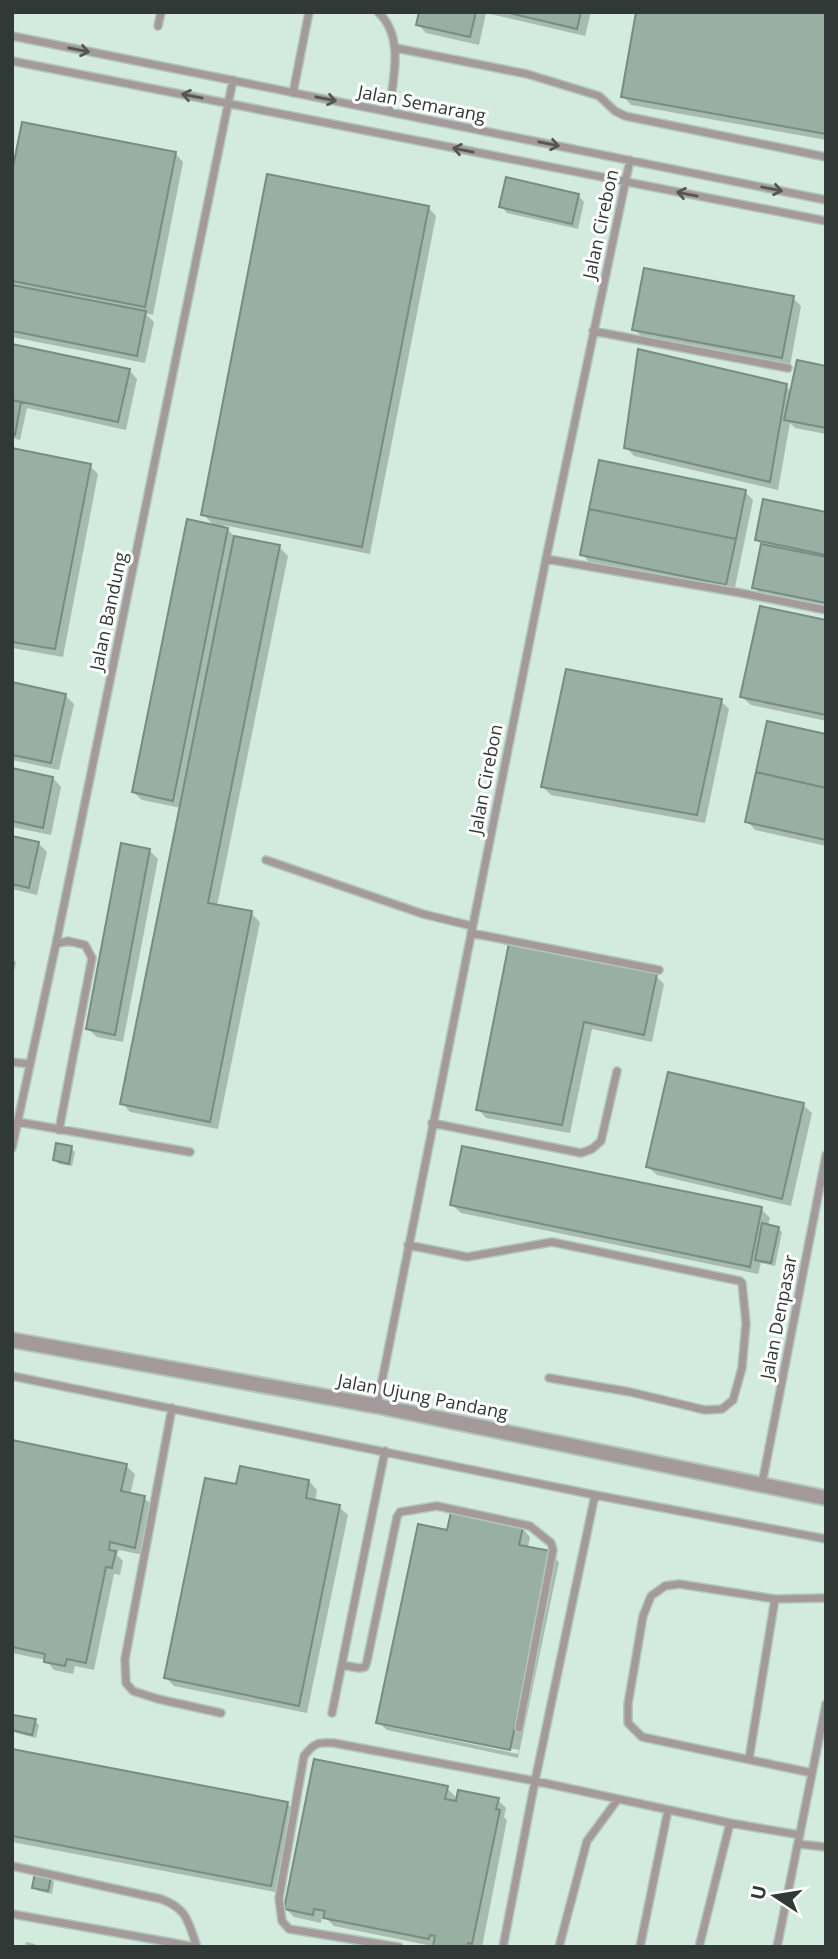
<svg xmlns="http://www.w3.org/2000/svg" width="838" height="1959" font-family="'Open Sans',sans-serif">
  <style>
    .shadow { fill: #0003; fill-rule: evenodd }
    .building { fill: #99afa4; stroke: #778c82; stroke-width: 2 }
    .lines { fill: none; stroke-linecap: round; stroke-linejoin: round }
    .service-casing { stroke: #b2c7bc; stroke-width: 10 }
    .minor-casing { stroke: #b2c7bc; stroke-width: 18 }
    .service { stroke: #a59a9b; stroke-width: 7 }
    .minor { stroke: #a59a9b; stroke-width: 14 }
    .oneway { stroke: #535654 }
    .labels { text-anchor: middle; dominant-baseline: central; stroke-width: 6; stroke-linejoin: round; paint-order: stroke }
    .street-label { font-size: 18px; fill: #303935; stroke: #fff }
  </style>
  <rect width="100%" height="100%" fill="#d3eade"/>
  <!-- shadow -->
  <path class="shadow" d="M421,12h170l-6,24 -99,-23 -7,32 -53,-12 -8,-9z
    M826,12v128l-195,-35 -8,-9z
    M175,153l8,9 -30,153 -8,-2 9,9 -9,41 -133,-26v-156z
    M578,195l6,7 -6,27 -71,-16 -6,-7z
    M428,207l8,9 -66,338 -147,-29 13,13 43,9 9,9 -71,350 34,7 9,9 -42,207 -88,-17 -8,-9 59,-295 -39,-8 -9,-8 82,-265 -12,-13z
    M793,298l8,8 -11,60 -147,-28 -9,-9z
    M12,345l117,25 8,9 -11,51 -99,-22 -7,32 -8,-2z
    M826,368v66l-31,-6 -5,-5 -12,67 -144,-34 -8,-9 160,-61 6,6z
    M12,449l78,17 8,8 -35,183 -51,-9z
    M745,492l8,8 -19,92 -144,-29 -8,-9z
    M826,514v94l-64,-12 -8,-9 8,-42 -5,-5z
    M826,621v100l-75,-16 -9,-8z
    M12,684l53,11 9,9 -15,66 -47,-10z
    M721,701l8,8 -24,114 -154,-28 -8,-8z
    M826,735v111l-71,-16 -8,-9z
    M12,770l41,8 8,9 -10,48 -39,-8z
    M12,837l26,6 9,9 -10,43 -25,-6z
    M149,850l9,9 -35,183 -26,-5 -9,-8z
    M510,945l146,31 8,8 -12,58 -60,-13 -22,104 -84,-15 -8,-9z
    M12,958l4,4 -4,19z
    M803,1105l9,8 -21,93 -134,-31 -9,-8z
    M71,1148l4,4 -3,14 -13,-2 -4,-4z
    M452,1205l309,4 9,9 -2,8 10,2 4,4 -7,34 -14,-3 -3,11 -297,-61z
    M12,1442l114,24 9,8 -5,21 14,3 9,8 -10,49 -24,-5 -2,5 6,6 -3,14 -6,-1 -20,96 -19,-4 -2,8 -19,-4 -8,-10 -34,-7z
    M309,1481l8,9 -2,12 24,5 9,8 -41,198 -133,-27 -8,-8 72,-192z
    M522,1528l8,9 -2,11 22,5 9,9 -41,196 -131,-28 -9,-8 71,-190zM386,1723l133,27 -1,4 -132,-28z
    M35,1721l4,4 -3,13 -20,-5 -4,-3z
    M12,1751l275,52 8,9 -15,81 -268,-51z
    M447,1788l11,11 40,1 8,8 -2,9 3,3 -25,127h-45l-103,-21 -9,-9 -3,-1 -1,7 -27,-6 -8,-8z
    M50,1878l4,4 -2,12 -14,-3 -4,-4z
    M26,1942l9,2 1,3h-11z"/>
  <!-- building -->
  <path class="building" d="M419,12h57l-6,25 -54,-12z
    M505,12h76l-4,17z
    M636,12h190v122l-205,-37z
    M22,122l154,30 -31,155 -133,-26v-109z
    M267,174l162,32 -67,341 -161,-32z
    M506,177l73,17 -7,30 -73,-17z
    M644,268l150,28 -12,62 -150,-28z
    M12,285l134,26 -9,45 -125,-25z
    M12,344l118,25 -12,53 -106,-22z
    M638,349l149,35 -17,98 -146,-34z
    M797,360l29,6v62l-42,-8z
    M12,400l9,2 -6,33 -3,-1z
    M12,448l79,16 -36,185 -43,-7z
    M599,460l147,30 -10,49 -147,-30z
    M763,499l63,13v43l-71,-15z
    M589,509l147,30 -10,46 -146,-30z
    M187,519l41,9 -55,273 -41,-9z
    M234,536l46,9 -72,358 44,8 -42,211 -90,-18z
    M761,544l65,13v46l-74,-15z
    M760,606l66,14v95l-86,-18z
    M566,669l156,30 -25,116 -156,-28z
    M12,682l54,12 -15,69 -39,-8z
    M767,721l59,13v54l-70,-16z
    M12,768l41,9 -10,51 -31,-7z
    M756,772l70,16v52l-81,-18z
    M12,836l27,6 -10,46 -17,-4z
    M121,843l29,6 -35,186 -29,-6z
    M509,943l148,31 -13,61 -60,-13 -22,103 -86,-15z
    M668,1072l136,31 -22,96 -136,-32z
    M56,1143l16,3 -3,18 -16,-4z
    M462,1146l300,61 -12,60 -300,-62z
    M762,1223l17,4 -8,36 -16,-3z
    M12,1440l115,24 -6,27 24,5 -10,52 -25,-6 -1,8 7,1 -4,17 -6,-1 -20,96 -19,-4 -2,7 -21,-4 1,-8 -33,-7z
    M240,1466l69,14 -3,18 34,7 -41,201 -135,-28 41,-200 31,6z
    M451,1512l72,15 -4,18 32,6 -41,199 -134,-27 42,-199 29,6z
    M13,1715l23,4 -4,16 -20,-5z
    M12,1749l276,53 -17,84 -259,-50z
    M314,1759l134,27 -3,13 11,2 2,-11 41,8 -3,11 4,1 -28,134 -4,-1 -1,4h-28l-6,-1 2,-10 -5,-1 -1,4 -106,-21 2,-7 -11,-2 -1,6 -29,-6z
    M35,1873l16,4 -3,14 -16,-3z"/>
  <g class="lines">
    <!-- service casing -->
    <g class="service-casing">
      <path id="service" d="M378,12c27,25 15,67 11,100
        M158,26l3,-14
        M12,36l814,164
        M396,48l131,26 72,22 16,15 10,5 201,41
        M12,61l814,160
        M293,93l16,-81
        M593,331l195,37
        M546,559l195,34 85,17
        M266,860l157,54 49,12
        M471,933l188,37
        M56,944l12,-3 17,4 7,13 -33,172
        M12,1062l17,2
        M18,1122l172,30
        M432,1123l149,30 11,-4 9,-8 16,-70
        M12,1148l44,-204 177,-864
        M408,1245l59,12 85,-15 188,39 2,2 4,40 -4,45 -9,32 -11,9 -17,1 -75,-18 -81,-14
        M12,1376l583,119 231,44
        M377,1406l169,-847 84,-399
        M172,1408l-47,251 1,24 7,8 25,8 63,14
        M762,1484l64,-329
        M342,1665l17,3 6,-1 2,-6 30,-144 3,-5 37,-6 93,20 21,17 2,7 -34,178
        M332,1713l53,-262
        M749,1759l26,-160
        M812,1773l-170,-36 -14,-14v-19l15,-88 8,-20 14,-10 14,-2 96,15 51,-1
        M798,1844l28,3
        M12,1866l149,33c27,10 27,23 36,48
        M12,1914l184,33
        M399,1947l-110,-18 -7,-8 -3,-23 25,-142c10,-13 14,-14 30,-13l201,38 195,42 70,12
        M503,1947l32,-166 60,-286
        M559,1947l28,-106 31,-42
        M640,1947l28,-137
        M699,1947l31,-124
        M777,1947l49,-243"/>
    </g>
    <!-- minor casing -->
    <g class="minor-casing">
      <path id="minor" d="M12,1340l365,66 449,92"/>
    </g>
    <!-- service -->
    <use href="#service" class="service"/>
    <!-- minor -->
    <use href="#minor" class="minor"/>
  </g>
  <!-- one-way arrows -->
  <defs><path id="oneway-shaft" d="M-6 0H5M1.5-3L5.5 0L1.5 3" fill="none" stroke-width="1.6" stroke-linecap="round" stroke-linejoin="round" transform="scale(1.75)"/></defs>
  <g class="oneway">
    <use href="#oneway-shaft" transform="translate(79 50) rotate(11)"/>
    <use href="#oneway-shaft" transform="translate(192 96) rotate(-169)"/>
    <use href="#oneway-shaft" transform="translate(326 99) rotate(11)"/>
    <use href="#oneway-shaft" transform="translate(549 144) rotate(11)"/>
    <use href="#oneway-shaft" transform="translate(463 150) rotate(-169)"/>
    <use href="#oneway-shaft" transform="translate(772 189) rotate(11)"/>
    <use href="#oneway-shaft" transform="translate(687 194) rotate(-169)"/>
  </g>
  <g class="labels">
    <!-- street labels -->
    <g class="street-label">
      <text transform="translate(422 103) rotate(11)">Jalan Semarang</text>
      <text transform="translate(600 224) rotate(-78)">Jalan Cirebon</text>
      <text transform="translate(108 611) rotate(-78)">Jalan Bandung</text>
      <text transform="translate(485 779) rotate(-79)">Jalan Cirebon</text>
      <text transform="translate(778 1317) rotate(-79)">Jalan Denpasar</text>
      <text transform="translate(423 1396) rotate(11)">Jalan Ujung Pandang</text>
    </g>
  </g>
  <!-- border -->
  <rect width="838" height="1959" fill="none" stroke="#303935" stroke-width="28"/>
  <!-- north arrow -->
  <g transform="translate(775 1896) rotate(282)" stroke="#ffffff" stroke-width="5" paint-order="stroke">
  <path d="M0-5L12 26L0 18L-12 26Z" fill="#303935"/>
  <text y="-10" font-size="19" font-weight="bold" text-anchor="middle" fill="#303935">U</text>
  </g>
</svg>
